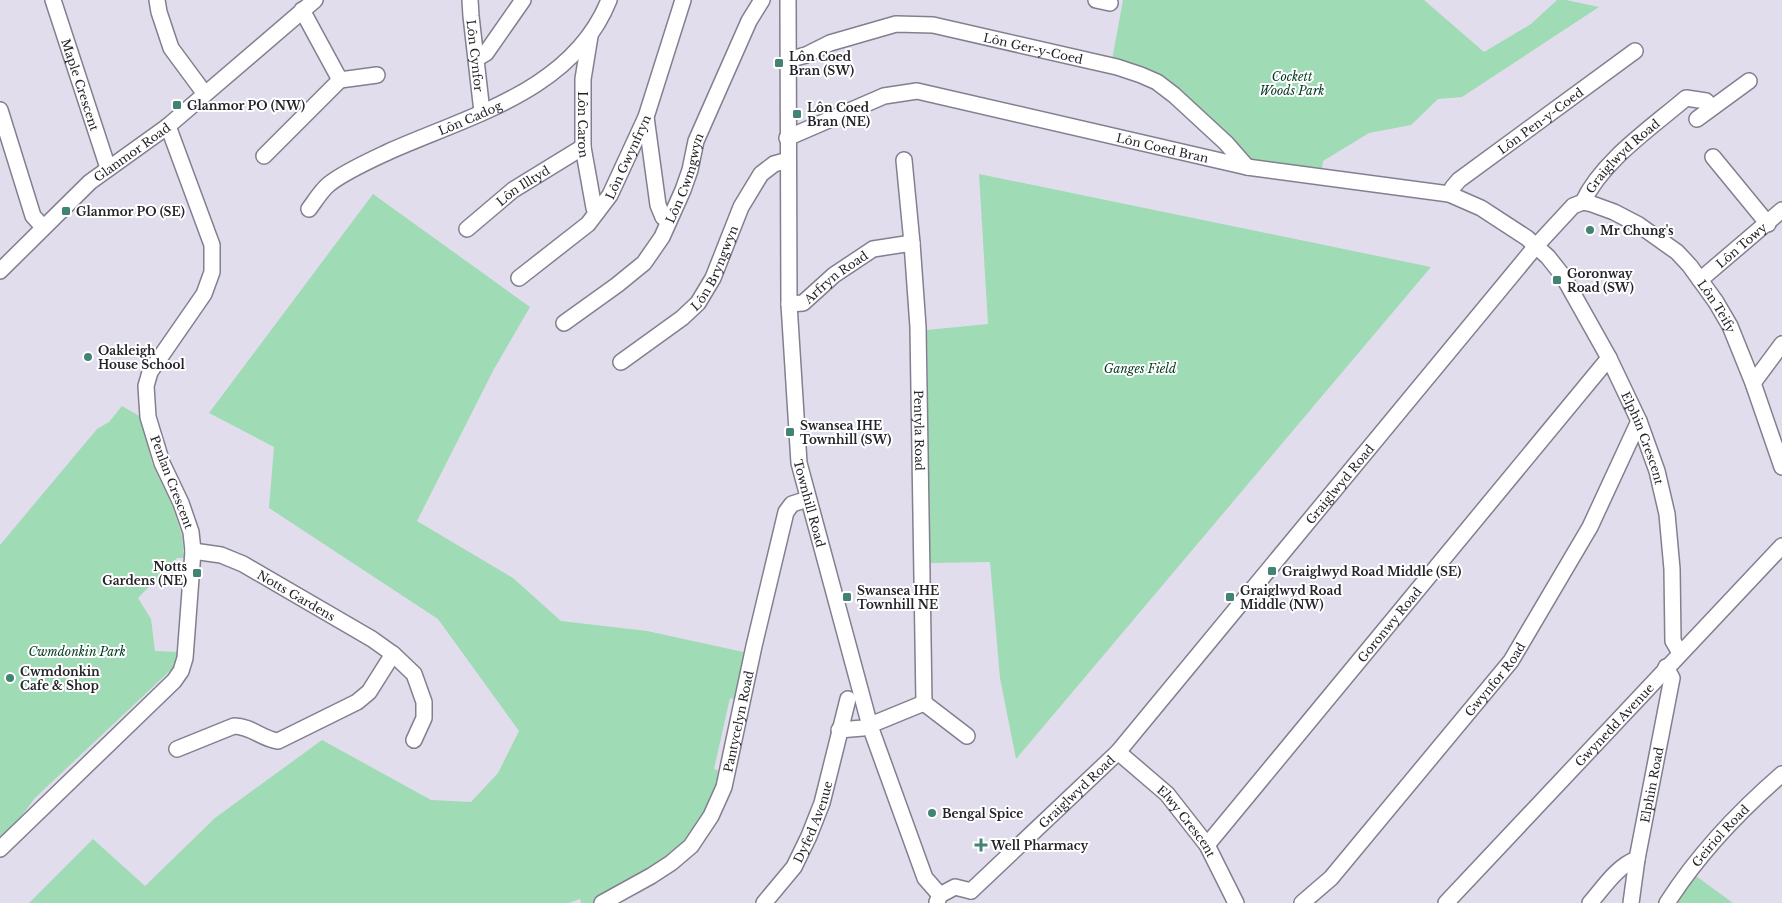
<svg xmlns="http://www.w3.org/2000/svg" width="1782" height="903" font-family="'Libre Baskerville',serif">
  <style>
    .green { fill: #9fdbb5 }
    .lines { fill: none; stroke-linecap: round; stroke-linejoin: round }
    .minor-casing { stroke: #837f8e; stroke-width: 18 }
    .minor { stroke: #fff; stroke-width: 15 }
    .poi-dot { fill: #428373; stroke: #fff; stroke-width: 2 }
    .labels { text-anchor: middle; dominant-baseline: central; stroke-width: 4; stroke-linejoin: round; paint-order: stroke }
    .street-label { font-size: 12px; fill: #242329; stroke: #fff }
    .poi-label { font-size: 12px; font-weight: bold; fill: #242329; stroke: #fff; text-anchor: start }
    .park-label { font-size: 12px; font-style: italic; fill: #003a1e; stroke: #fff }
  </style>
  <rect width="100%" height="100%" fill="#e1dded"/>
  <!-- green -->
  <path class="green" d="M1123,0h301l60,52 47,-28 26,-24h9l33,7 -137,90 -24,2 -27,26 -42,8 -46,28 -2,14 -66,-12 -71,-66 -72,-37z
    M979,174l452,93 -415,492 -16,-81 -10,-116 -60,1 -3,-233 61,-6z
    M373,194l157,113 -36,62 -77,152 96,57 48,43 86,10 101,22 -9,47 -9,-2 -16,71 9,3 -5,20 -31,51 -55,40 -38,20h-13l-1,-4 -11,4h-540l64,-64 52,47 70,-68 107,-78 109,60 40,2 27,-29 21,-42 -81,-112 -169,-111 5,-61 -65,-34z
    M122,406l19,11 11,46 21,44 9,29 2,22h-7l-39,40 13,21 4,32 23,1 -1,12 -142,134 -24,32 -11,10v-295l97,-116 12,-7z
    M1696,876l37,27h-57z"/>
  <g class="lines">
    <!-- minor casing -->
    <g class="minor-casing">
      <g id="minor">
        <path id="s1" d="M53,0l55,168"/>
        <path d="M157,0l2,12 12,36 34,46"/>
        <path id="s2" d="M470,0l1,16 11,96"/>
        <path id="s3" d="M788,0l1,304 10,159 71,263 55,152 15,17"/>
        <path d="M1096,0l14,3"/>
        <path id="s4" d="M590,36l-7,43v68l11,61 3,4"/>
        <path d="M476,59l10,-6 37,-53"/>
        <path id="s5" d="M788,60l18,-5 24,-12 66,-19 37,1 184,42 24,8 16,7 17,13 52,48 21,24"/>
        <path d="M340,80l37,-5"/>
        <path d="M0,110l33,106 10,11"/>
        <path d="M646,117l12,88 5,12 6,4"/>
        <path d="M1697,119l52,-38"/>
        <path id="s6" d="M787,138l97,-42 33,-5 330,76 202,27 32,14 46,30 21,19 15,19 46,82 30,63 18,50 10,43 5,55 1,72 7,12"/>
        <path d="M264,156l76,-76 -38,-70"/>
        <path d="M1713,157l55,67"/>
        <path id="s7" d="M904,160l8,83 6,84 6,376"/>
        <path id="s8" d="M1449,194l4,-7 6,-7 176,-129"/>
        <path id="s9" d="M1583,202l9,2 22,8 25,13 38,27 13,14 26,36 14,24 23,57 29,84"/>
        <path id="s10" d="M309,209c6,-8 12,-18 19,-24 14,-12 43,-25 60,-33 80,-36 185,-61 221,-152"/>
        <path id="s11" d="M467,229l46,-39 70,-43"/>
        <path id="s12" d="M0,271l90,-89 78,-56 147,-126"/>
        <path id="s13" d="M519,278l69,-54 22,-29 36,-78 37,-117"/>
        <path id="s14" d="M1700,280l82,-70"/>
        <path id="s15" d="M789,304l14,-1 31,-28 39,-26 39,-6"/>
        <path id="s16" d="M564,323l53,-38 27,-22 18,-26 21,-47 7,-20 6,-29 53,-120 13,-21"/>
        <path id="s17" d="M621,362l61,-44 16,-15 15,-25 28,-71 20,-33 13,-10 14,-4"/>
        <path d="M1753,383l29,-39"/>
        <path id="s18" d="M193,551l28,4 22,9 129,75 21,15 21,20 10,28v16l-10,22"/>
        <path d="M924,703l43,33"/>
        <path d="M839,730l24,-2 61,-25"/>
        <path d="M177,749l57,-23c17,0 28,13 44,15l79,-39 12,-10 24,-38"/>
        <path id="s19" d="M1118,752l49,42 40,51 29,58"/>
        <path id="s20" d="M1207,845l402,-487"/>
        <path d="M0,849l174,-168 7,-10 4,-13 8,-107 -2,-19 -10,-29 -19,-40 -14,-46 -2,-31 4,-14 54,-78 8,-22v-27l-44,-119"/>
        <path id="s21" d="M971,891l147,-139 418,-506 37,-40 10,-4c19,-41 68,-74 103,-104l20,3 6,6"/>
        <path d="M937,902l3,-7 15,-8 16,4"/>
        <path id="s22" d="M602,903l49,-27 20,-13 20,-17 20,-30 13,-29 30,-141 32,-134 6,-8 16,-5"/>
        <path id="s23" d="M764,903l30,-36 15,-31 13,-33 26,-104"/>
        <path id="s24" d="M1302,903l29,-25 180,-217 79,-134 49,-106"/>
        <path id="s25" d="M1446,903l336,-357"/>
        <path d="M1590,903c14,-16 27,-37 47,-44"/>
        <path id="s26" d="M1631,903l6,-44 35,-181 -6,-11"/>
        <path id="s27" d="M1667,903c32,-50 70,-90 115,-129"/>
      </g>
    </g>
    <!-- minor -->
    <use href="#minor" class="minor"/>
  </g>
  <!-- markers -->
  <g class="poi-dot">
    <rect x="774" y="58" width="10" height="10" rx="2.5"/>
    <rect x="172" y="100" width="10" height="10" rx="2.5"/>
    <rect x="792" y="109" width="10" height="10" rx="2.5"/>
    <rect x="61" y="206" width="10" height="10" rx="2.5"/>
    <circle cx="1590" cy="230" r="5"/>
    <rect x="1552" y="275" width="10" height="10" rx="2.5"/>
    <circle cx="88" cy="357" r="5"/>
    <rect x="785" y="427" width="10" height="10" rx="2.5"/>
    <rect x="1267" y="566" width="10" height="10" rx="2.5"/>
    <rect x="192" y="568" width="10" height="10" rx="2.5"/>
    <rect x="842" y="592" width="10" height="10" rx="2.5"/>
    <rect x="1225" y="592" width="10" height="10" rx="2.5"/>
    <circle cx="10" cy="678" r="5"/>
    <circle cx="932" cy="813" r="5"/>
    <path d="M978.5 837.5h5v5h5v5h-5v5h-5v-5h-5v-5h5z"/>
  </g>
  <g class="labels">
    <!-- street labels -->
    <g class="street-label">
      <text stroke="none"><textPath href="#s5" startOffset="254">Lôn Ger-y-Coed</textPath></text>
      <text stroke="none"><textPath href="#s2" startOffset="56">Lôn Cynfor</textPath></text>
      <text stroke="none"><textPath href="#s1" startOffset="89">Maple Crescent</textPath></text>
      <text stroke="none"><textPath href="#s10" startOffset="188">Lôn Cadog</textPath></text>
      <text stroke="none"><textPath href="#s8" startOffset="118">Lôn Pen-y-Coed</textPath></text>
      <text stroke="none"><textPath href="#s4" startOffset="89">Lôn Caron</textPath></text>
      <text stroke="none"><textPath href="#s6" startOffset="391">Lôn Coed Bran</textPath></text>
      <text stroke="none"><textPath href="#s12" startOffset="178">Glanmor Road</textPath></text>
      <text stroke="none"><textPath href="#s13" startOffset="166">Lôn Gwynfryn</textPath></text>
      <text stroke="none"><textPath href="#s21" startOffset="985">Graiglwyd Road</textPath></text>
      <text stroke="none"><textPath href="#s16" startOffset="195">Lôn Cwmgwyn</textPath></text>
      <text stroke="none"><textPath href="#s11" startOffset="71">Lôn Illtyd</textPath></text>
      <text stroke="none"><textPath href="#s14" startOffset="54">Lôn Towy</textPath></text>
      <text stroke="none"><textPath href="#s17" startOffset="136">Lôn Bryngwyn</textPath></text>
      <text stroke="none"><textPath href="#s15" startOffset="56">Arfryn Road</textPath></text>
      <text stroke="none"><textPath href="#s9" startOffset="175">Lôn Teify</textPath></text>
      <text stroke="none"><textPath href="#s7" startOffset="271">Pentyla Road</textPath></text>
      <text stroke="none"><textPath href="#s6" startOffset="1005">Elphin Crescent</textPath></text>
      <text transform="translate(172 482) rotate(69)">Penlan Crescent</text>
      <text stroke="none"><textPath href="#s21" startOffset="550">Graiglwyd Road</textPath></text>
      <text stroke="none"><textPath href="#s3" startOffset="505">Townhill Road</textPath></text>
      <text stroke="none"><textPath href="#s18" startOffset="114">Notts Gardens</textPath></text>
      <text stroke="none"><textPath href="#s20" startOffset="286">Goronwy Road</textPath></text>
      <text stroke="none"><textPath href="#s24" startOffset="296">Gwynfor Road</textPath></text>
      <text stroke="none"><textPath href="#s22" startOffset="241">Pantycelyn Road</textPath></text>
      <text stroke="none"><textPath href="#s25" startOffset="245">Gwynedd Avenue</textPath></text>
      <text stroke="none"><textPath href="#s26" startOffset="120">Elphin Road</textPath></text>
      <text stroke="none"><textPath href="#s21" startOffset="145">Graiglwyd Road</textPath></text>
      <text stroke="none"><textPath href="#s23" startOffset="96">Dyfed Avenue</textPath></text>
      <text stroke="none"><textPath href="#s19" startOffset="98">Elwy Crescent</textPath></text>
      <text stroke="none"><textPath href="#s27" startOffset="86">Geiriol Road</textPath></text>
    </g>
    <!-- poi labels -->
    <g class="poi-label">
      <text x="789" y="56">Lôn Coed<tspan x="789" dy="14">Bran (SW)</tspan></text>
      <text x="187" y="105">Glanmor PO (NW)</text>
      <text x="807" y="107">Lôn Coed<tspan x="807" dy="14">Bran (NE)</tspan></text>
      <text x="76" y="211">Glanmor PO (SE)</text>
      <text x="1600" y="230">Mr Chung's</text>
      <text x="1567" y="273">Goronway<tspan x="1567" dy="14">Road (SW)</tspan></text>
      <text x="98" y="350">Oakleigh<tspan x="98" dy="14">House School</tspan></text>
      <text x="800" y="425">Swansea IHE<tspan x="800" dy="14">Townhill (SW)</tspan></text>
      <text x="187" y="566" text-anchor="end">Notts<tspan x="187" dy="14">Gardens (NE)</tspan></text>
      <text x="1282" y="571">Graiglwyd Road Middle (SE)</text>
      <text x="857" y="590">Swansea IHE<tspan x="857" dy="14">Townhill NE</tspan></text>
      <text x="1240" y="590">Graiglwyd Road<tspan x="1240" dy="14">Middle (NW)</tspan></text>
      <text x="20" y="671">Cwmdonkin<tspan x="20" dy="14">Cafe &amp; Shop</tspan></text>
      <text x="942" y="813">Bengal Spice</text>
      <text x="991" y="845">Well Pharmacy</text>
    </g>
    <!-- park labels -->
    <g class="park-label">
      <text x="1292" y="76">Cockett<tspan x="1292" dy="14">Woods Park</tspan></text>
      <text x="1140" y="368">Ganges Field</text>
      <text x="77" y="651">Cwmdonkin Park</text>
    </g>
  </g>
</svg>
